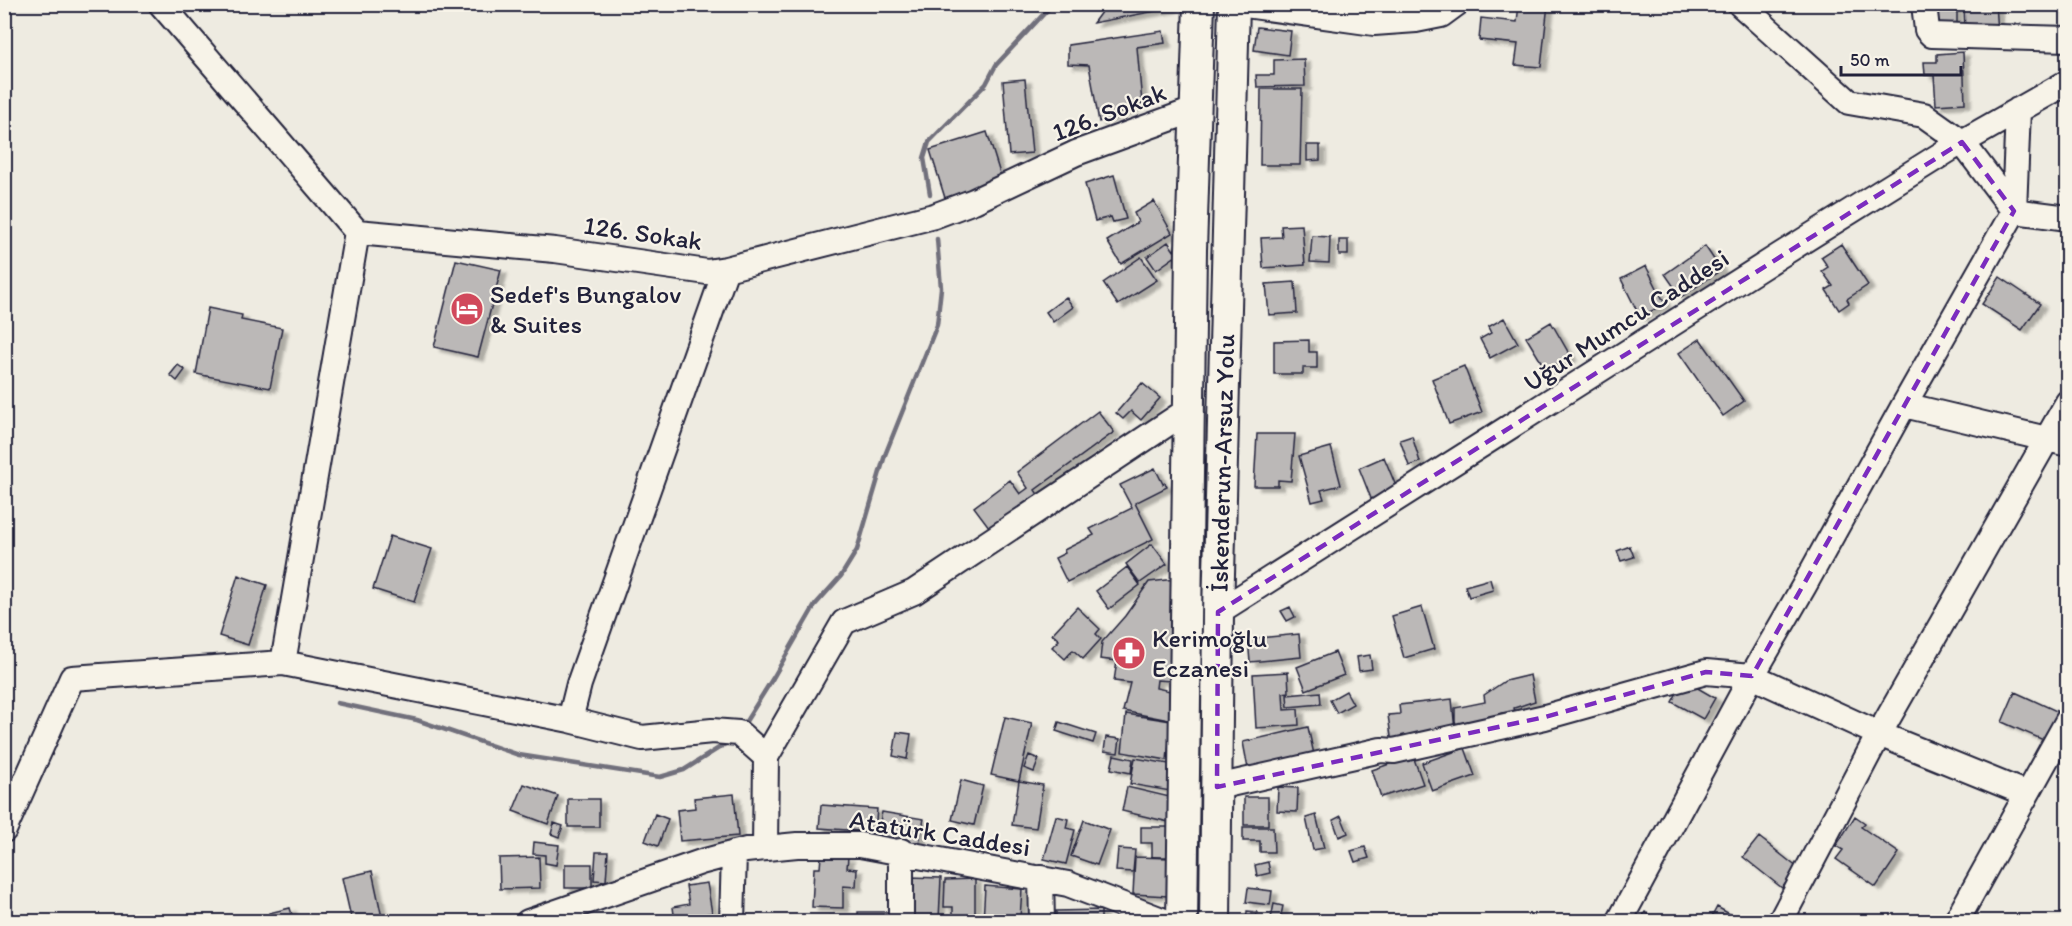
<svg xmlns="http://www.w3.org/2000/svg" width="2072" height="926" font-family="Itim,sans-serif">
  <style>
    .lines { fill: none; stroke-linecap: round; stroke-linejoin: round }
    .stream { stroke: #716f7b; stroke-width: 4.5 }
    .building { fill: #bbb8b7; stroke: #22223b; stroke-width: 1.5; filter: url(#shadow) }
    .minor-casing { stroke: #22223b; stroke-width: 28 }
    .major-casing { stroke: #22223b; stroke-width: 34 }
    .minor { stroke: #f7f3e8; stroke-width: 24 }
    .major { stroke: #f7f3e8; stroke-width: 30 }
    .marked { fill: none; stroke: #7b2cbf; stroke-width: 4.5; stroke-dasharray: 12 8; stroke-linejoin: round }
    .labels { text-anchor: middle; dominant-baseline: central; stroke-width: 4.5; stroke-linejoin: round; paint-order: stroke }
    .street-label { font-size: 26px; fill: #22223b; stroke: #f7f3e8 }
    .poi-label { font-size: 26px; fill: #22223b; stroke: #f7f3e8; text-anchor: start }
  </style>
  <defs>
    <filter id="shadow"><feDropShadow dx="6" dy="4" stdDeviation="1.5" flood-color="#0004"/></filter>
  </defs>
  <rect width="100%" height="100%" fill="#eeebe1"/>
  <filter id="ink" filterUnits="userSpaceOnUse"><feTurbulence type="fractalNoise" baseFrequency=".0167" numOctaves="2"/><feDisplacementMap in="SourceGraphic" scale="12" xChannelSelector="R" yChannelSelector="G"/><feConvolveMatrix kernelMatrix="1 2 1 2 8 2 1 2 1" color-interpolation-filters="sRGB"/></filter>
  <g filter="url(#ink)">
    <g class="lines">
      <!-- stream -->
      <path class="stream" d="M930,194l-6,-36 5,-16 57,-58 10,-19 57,-61
        M337,703l80,17 102,35 141,22 24,-7 46,-29
        M743,726l30,-48 42,-73 26,-29 16,-26 28,-95 52,-130 4,-37 -4,-49"/>
    </g>
    <!-- building -->
    <path class="building" d="M1107,4h65l-1,4 -78,15z
      M1519,4h29l-7,63 -26,-2 3,-21 -39,-4 2,-22 36,4z
      M1930,4h27v19h6v9h-33z
      M1964,4h32l2,28 -33,1z
      M1257,27l34,4 -3,24 -34,-5z
      M1163,31l2,12 -28,4 5,56 -43,19 -10,-57 -21,-1v-19z
      M1963,52l2,51 -29,2 -2,-30h-9l-1,-13h13v-8z
      M1304,59l1,27 -48,1 -1,-12h18v-15z
      M1025,79l7,74 -23,2 -6,-74z
      M1261,89h41l-2,76h-40z
      M987,132l15,48 -57,18 -15,-48z
      M1307,145h13v15l-13,1z
      M1114,175l12,44 -13,3 -2,-5 -16,4 -10,-37z
      M1154,201l18,32 -51,31 -14,-23 31,-19 -4,-9z
      M1302,225l3,40 -42,3 -2,-30 21,-1 -1,-11z
      M1312,236l18,1 -1,26 -19,-1z
      M1339,240h9v15h-9z
      M1168,242l9,13 -21,15 -9,-13z
      M1841,244l27,41 -21,14 2,4 -10,7 -13,-20 7,-4 -11,-15 6,-4 -7,-10z
      M1705,246l16,24 -40,27 -16,-23z
      M1141,257l16,23 -39,25 -15,-22z
      M456,260l45,10 -23,87 -44,-10z
      M1646,266l19,38 -25,13 -19,-38z
      M2000,277l40,27 -18,26 -40,-26z
      M1295,282l2,31 -28,2 -3,-31z
      M1066,297l7,10 -20,15 -7,-10z
      M208,308l34,7 -1,5 41,8 -12,60 -74,-14z
      M1504,318l14,25 -28,15 -10,-19 11,-6 -3,-6z
      M1551,322l20,35 -25,13 -20,-33z
      M1700,339l44,62 -21,15 -44,-63z
      M1309,340v12h8v16h-14v6h-29v-33z
      M178,365l7,5 -8,11 -7,-6z
      M1464,366l18,46 -33,12 -17,-45z
      M1142,383l18,15 -19,22 -10,-9 -8,8 -7,-6z
      M1098,411l16,21 -79,58 4,6 -47,35 -18,-24 36,-27 10,14 8,-6 -11,-16z
      M1257,434h38l-4,47 -13,-1v6h-24z
      M1412,436l8,26 -11,4 -9,-26z
      M1331,447l10,38 -20,5 3,9 -12,3 -13,-46z
      M1384,457l14,34 -26,10 -13,-33z
      M1155,468l8,16 2,-1 2,4 -32,16 18,36 -86,43 -12,-24 10,-5 -1,-3 30,-15 -4,-6 42,-21 -12,-23z
      M390,536l42,13 -18,53 -41,-13z
      M1152,544l15,20 -27,19 -14,-19z
      M1630,546l4,11 -13,4 -4,-10z
      M1127,567l13,18 -31,24 -13,-18z
      M238,575l29,10 -19,60 -29,-9z
      M1175,579l-4,102 -14,-1 -1,8 19,4 -6,28 -46,-9 7,-28 -16,-2 3,-20 -17,-2 2,-17 23,-26 24,-34z
      M1490,579l3,11 -24,7 -4,-11z
      M1077,607l23,22 -4,5 5,5 -18,20 -10,-9 -8,9 -13,-12 7,-7 -7,-6z
      M1290,607l5,10 -8,4 -6,-10z
      M1422,607l12,42 -30,9 -12,-42z
      M1299,634l2,23 -51,5 -2,-23z
      M1335,652l9,23 -38,15 -9,-23z
      M1370,655l2,14 -13,2 -2,-14z
      M1288,672l1,20 -6,1 1,17 14,-1 1,16 -43,3 -3,-54z
      M1530,675l5,26 -21,7 3,12 -56,11 -6,-9v-14l30,-6 -1,-7 21,-14z
      M1684,680l31,18 -12,21 -31,-17z
      M1346,691l7,13 -16,9 -7,-13z
      M1320,692l1,12 -33,3 -1,-12z
      M2015,692l46,21 -13,29 -46,-20z
      M1452,699l3,32 -63,13 -4,-29 12,-1 -1,-9z
      M1126,714l45,7 -4,39 -45,-8z
      M1005,717l27,6 -13,58 -28,-6z
      M1059,722l37,12 -3,9 -37,-12z
      M1308,727l7,32 -66,15 -6,-32z
      M897,732l14,2 -4,25 -14,-3z
      M1106,737l14,2 -2,14 -14,-2z
      M1465,748l10,28 -43,15 -10,-28z
      M1029,755l10,4 -5,13 -10,-4z
      M1114,755l19,4 -2,14 -20,-4z
      M1413,756l10,28 -42,13 -9,-27z
      M1135,758l40,7 -5,26 -40,-7z
      M961,780l22,6 -9,39 -22,-5z
      M1019,781l24,4 -7,43 -24,-3z
      M524,784l34,12 -10,28 -35,-13z
      M1127,787l47,11 -5,24 -47,-11z
      M1278,787l20,1 -1,24 -20,-1z
      M734,794l4,42 -58,5 -3,-31 18,-2 -1,-10z
      M1244,797h24v28h-24z
      M568,799h31v28h-31z
      M821,805l56,4 -2,23 -56,-4z
      M882,812l42,7 -5,24 -42,-7z
      M655,814l13,5 -10,27 -13,-5z
      M1316,815l8,33 -11,2 -7,-32z
      M1056,816l12,3 -2,9 9,2 -9,34 -22,-5z
      M1341,816l7,17 -9,4 -6,-17z
      M1855,816l10,7 -4,4 38,26 -23,34 -40,-28 7,-9 -7,-4z
      M1084,820l26,10 -13,35 -26,-9z
      M554,823l9,3 -4,11 -8,-3z
      M1141,827h29v30h-18v-14h-11z
      M1243,827h30l1,25h-14v-11h-17z
      M1759,837l39,31 -16,20 -39,-31z
      M534,842l25,3 -3,20 -11,-2v-8l-12,-1z
      M1365,847l4,11 -14,4 -4,-11z
      M1118,849l17,1 -2,22 -17,-1z
      M596,852h12l-2,29 -12,-1z
      M821,856l27,1 -1,11 10,1 -1,18 -13,-1v22l-31,-1 2,-39h6z
      M539,857l1,31 -40,1 -1,-31z
      M1135,857l36,1 -3,38 -35,-2z
      M1268,862l2,11 -13,3 -2,-11z
      M565,864h27v24h-27z
      M372,871l11,51h-31l-10,-44z
      M910,877l31,1 -2,41h-16v3h-15z
      M975,879v36l-22,1v-9h-9l1,-27z
      M707,883l5,30 -17,2 1,5 -21,2 -2,-15 16,-3 -3,-18z
      M985,886l37,3 -2,29 11,1 -1,3h-47z
      M1248,888l24,3 -2,14 -24,-3z
      M1274,904l9,2 -3,14 -9,-2z
      M1717,907l27,15h-35z
      M290,908l3,10 15,-3 2,7h-39l-2,-9z
      M1101,910v12h-45v-11z
      M1247,911l10,1 -1,6 27,4h-37z
      M858,912h32v10h-32z
      M1645,912l17,10h-22z
      M829,916h12v6h-12z"/>
    <g class="lines">
      <!-- minor casing -->
      <g class="minor-casing">
        <path id="minor" d="M161,4l196,228 198,18 152,22 19,-3 208,-53 40,-15 102,-48 118,-43
          M1238,4l136,19 42,-3 25,-5 15,-11
          M1740,4l109,98 75,13 38,27 52,69 54,7
          M1924,4l3,26 5,5 136,4
          M1904,405l164,39
          M1218,612l561,-356 171,-107 118,-67
          M283,663l287,57 72,18 70,-7 27,2 27,24
          M570,720l9,-36 147,-415
          M1217,787l164,-37 13,1 151,-34 161,-45 46,4 127,58 148,60
          M4,830l68,-152 211,-15 74,-431
          M765,848l1,-91 78,-135 70,-30 274,-182
          M901,851v71
          M1041,878l1,44
          M528,922l173,-60 45,-12 51,-5h63l208,39 99,38
          M732,922l2,-69
          M1619,922l133,-246 52,-90 100,-181 110,-194 4,-101
          M1780,922l99,-188 189,-332
          M1956,922l112,-202"/>
      </g>
      <!-- major casing -->
      <g class="major-casing">
        <g id="major">
          <path d="M1182,922l9,-672 8,-246"/>
          <path id="s1" d="M1215,922l3,-310 16,-608"/>
        </g>
      </g>
      <!-- minor -->
      <use href="#minor" class="minor"/>
      <!-- major -->
      <use href="#major" class="major"/>
    </g>
  </g>
  <!-- marked area -->
  <path class="marked" d="M1962,142l52,69 -262,465 -46,-4 -161,45 -328,70 1,-175z"/>
  <!-- icons -->
  <defs>
    <g id="hotel-disc" transform="scale(1.725)"><circle r="9.5" fill="#d1495b" stroke="#f7f3e8"/><path d="M-6-4.5h1.5V1H6V5H4.5V3h-9V5H-6ZM-4 0a1.8 1.8 0 1 1 3.6 0ZM.5 0V-2.5h3Q6-2.5 6 0Z" fill="#fff"/></g>
    <g id="pharmacy-disc" transform="scale(1.725)"><circle r="9.5" fill="#d1495b" stroke="#f7f3e8"/><path d="M-2-6h4v4h4v4h-4v4h-4v-4h-4v-4h4Z" fill="#fff"/></g>
  </defs>
  <g fill-rule="evenodd">
    <use href="#hotel-disc" x="467" y="309"/>
    <use href="#pharmacy-disc" x="1129" y="653"/>
  </g>
  <g class="labels">
    <!-- street labels -->
    <g class="street-label">
      <text transform="translate(1109 112) rotate(-21)">126. Sokak</text>
      <text transform="translate(643 233) rotate(8)">126. Sokak</text>
      <text transform="translate(1626 320) rotate(-33)">Uğur Mumcu Caddesi</text>
      <text stroke="none"><textPath href="#s1" startOffset="459">İskenderun-Arsuz Yolu</textPath></text>
      <text transform="translate(940 833) rotate(9)">Atatürk Caddesi</text>
    </g>
    <!-- poi labels -->
    <g class="poi-label">
      <text x="490" y="294">Sedef's Bungalov<tspan x="490" dy="30">&amp; Suites</tspan></text>
      <text x="1152" y="638">Kerimoğlu<tspan x="1152" dy="30">Eczanesi</tspan></text>
    </g>
  </g>
  <!-- margin -->
  <rect width="2072" height="926" fill="none" stroke="#f7f3e8" stroke-width="24"/>
  <rect x="12" y="12" width="2048" height="902" fill="none" stroke="#22223b" stroke-width="2" filter="url(#ink)"/>
  <!-- scale -->
  <path d="M1841 66v9h120v-9" fill="none" stroke="#22223b" stroke-width="3"/>
  <text x="1850" y="66" font-size="18" fill="#22223b" stroke="#f7f3e8" stroke-width="4.5" paint-order="stroke">50 m</text>
</svg>
